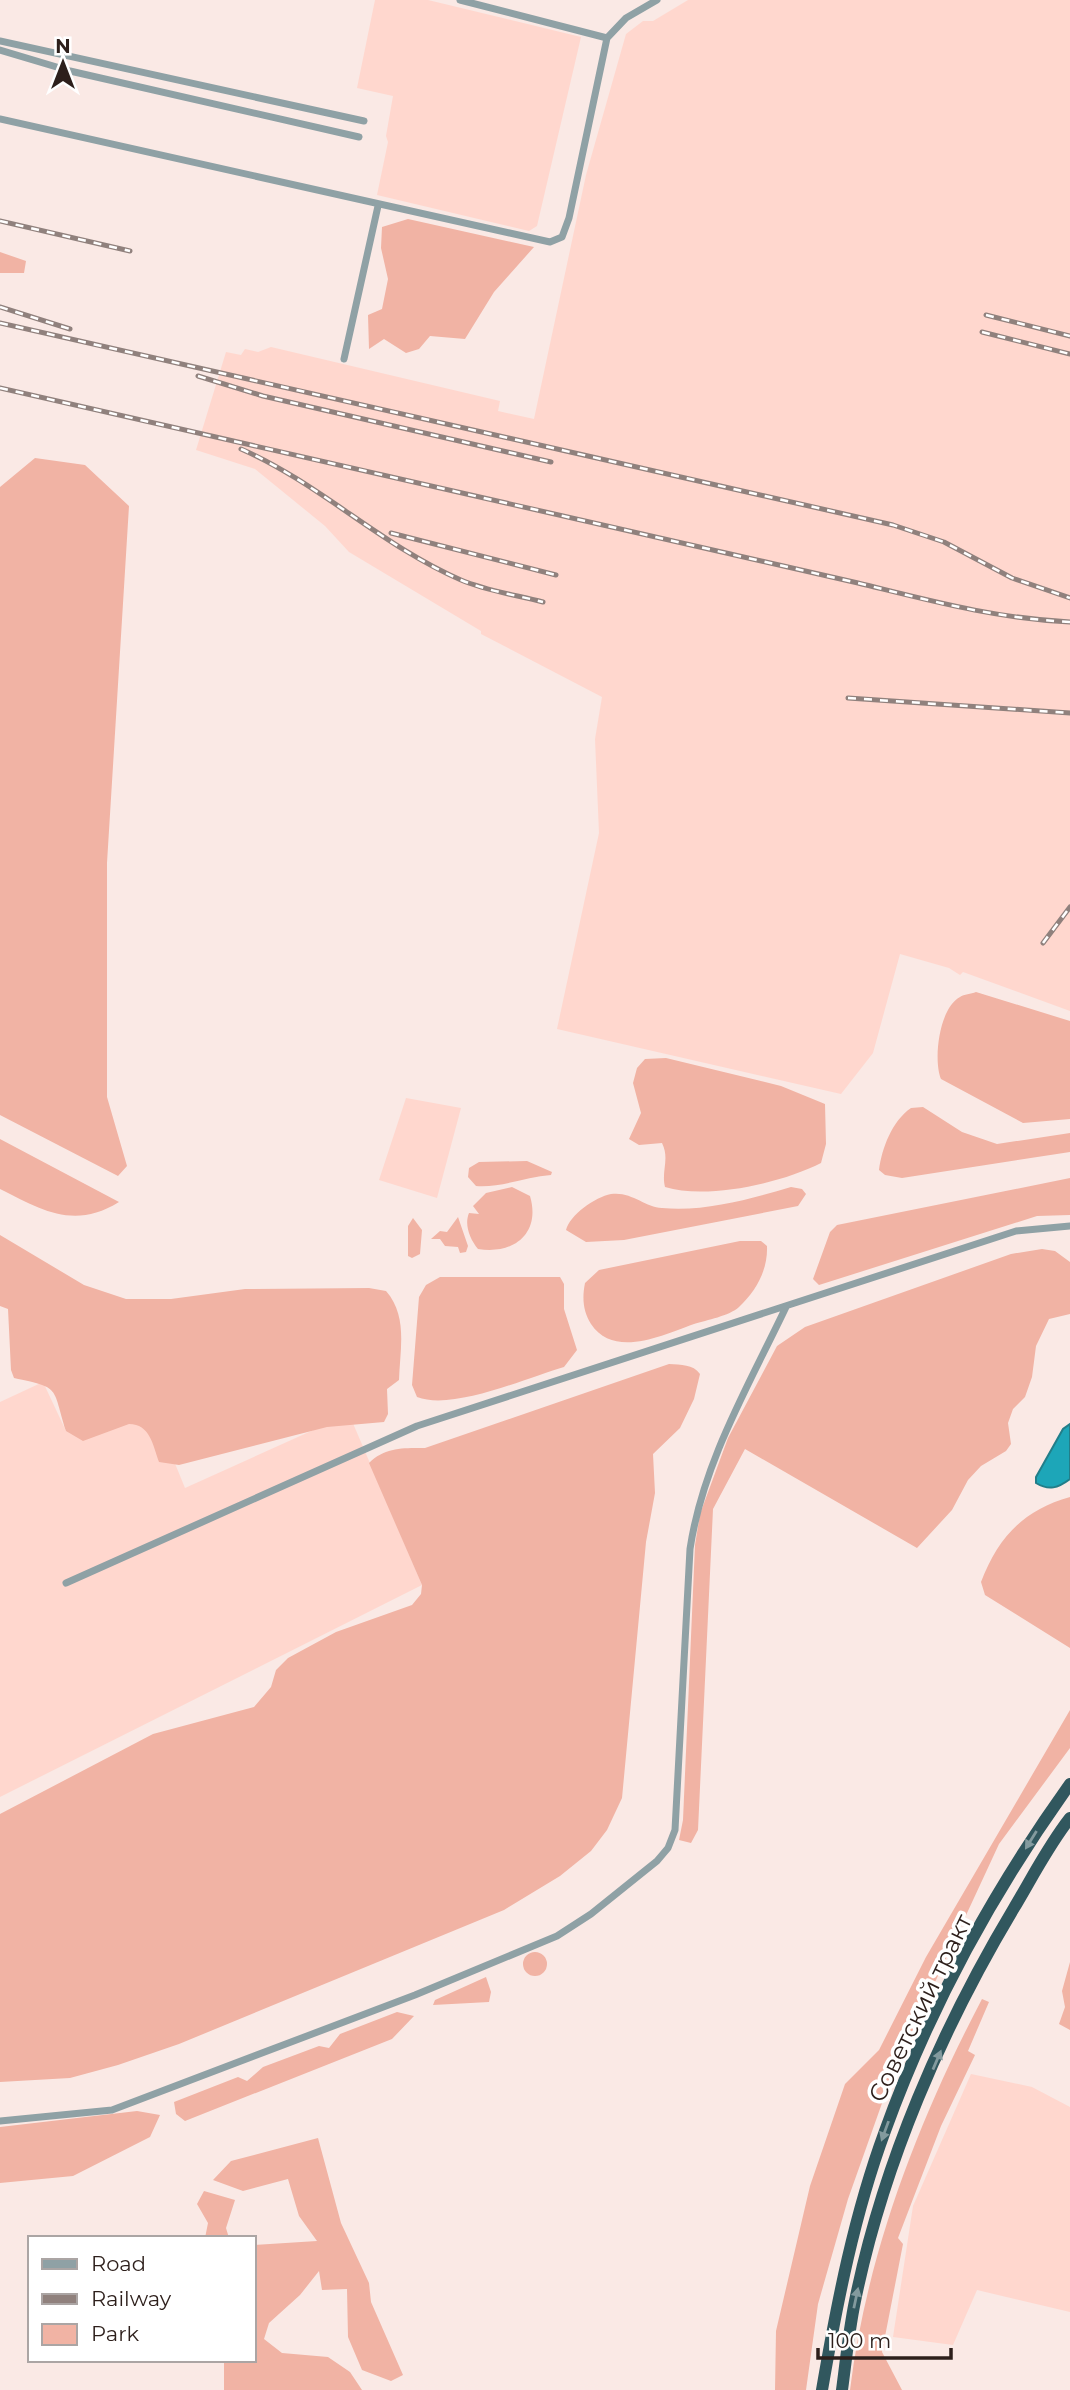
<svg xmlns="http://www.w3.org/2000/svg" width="1070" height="2390" font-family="Montserrat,sans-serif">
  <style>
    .built { fill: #ffd7ce }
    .green { fill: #f1b3a4 }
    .water { fill: #1da6b8; stroke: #227e89; stroke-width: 2 }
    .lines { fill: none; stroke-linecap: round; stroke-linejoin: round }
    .minor { stroke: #8fa1a5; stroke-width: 7 }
    .trunk { stroke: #31575e; stroke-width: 12 }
    .rail-casing { stroke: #90817d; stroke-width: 5 }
    .rail { stroke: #fff; stroke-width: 2.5; stroke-dasharray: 8; stroke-linecap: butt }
    .oneway { fill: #839a9e }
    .labels { text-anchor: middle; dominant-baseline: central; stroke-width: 7; stroke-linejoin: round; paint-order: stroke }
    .street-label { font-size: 24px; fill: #2d1f1b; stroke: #fff }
  </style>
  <rect width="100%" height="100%" fill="#fae9e5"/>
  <!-- built -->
  <path class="built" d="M375,0h53l153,37 -44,189 -8,5 -152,-36 11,-53 -2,-6 7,-40 -36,-8z
    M688,0h382v1011l-107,-39 -3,3 -11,-7 -49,-14 -27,99 -32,41 -284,-65 42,-196 -4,-94 7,-42 -121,-63v-3l-132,-79 -24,-26 -70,-57 -59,-19 30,-98 15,3 4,-6 13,3 13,-5 229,54 -2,10 36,8 52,-244 40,-141 17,-13h10z
    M406,1098l55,10 -24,90 -58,-18z
    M43,1382l23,49 83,-31 36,88 164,-74 73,171 -422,212v-395z
    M971,2074l61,13 38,20v205l-93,-22 -24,55 -60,-8 20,-131z"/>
  <!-- green -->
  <path class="green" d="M408,219l126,28 -40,45 -29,47 -35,-3 -11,13 -13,4 -22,-14 -15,10 -1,-34 14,-6 6,-30 -7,-31 1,-21z
    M0,252l26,9 -2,12h-24z
    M35,458l50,7 44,41 -22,357v234l20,69 -9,10 -118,-61v-628z
    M976,992l94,29v98l-47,4 -82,-44c-8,-19 -2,-71 19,-82 4,-3 11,-3 16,-5z
    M666,1058l115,28 44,18 1,40 -5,19c-39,20 -114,37 -156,24 -4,-16 5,-28 -3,-44l-23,2 -10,-6 12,-26 -8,-30 4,-15 8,-9z
    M923,1107l39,25 35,12 73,-11v19l-168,26 -17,-3 -6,-5c3,-22 13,-49 32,-62z
    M0,1139l119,63c-45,28 -77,8 -119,-13z
    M527,1161l25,11 -1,3c-25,2 -51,13 -75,11l-8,-9 1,-9 10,-6z
    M1070,1178v37l-33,1 -218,69 -6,-6 17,-47 7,-7z
    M512,1187l18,9c11,37 -16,59 -52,53 -8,-10 -14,-24 -9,-36l10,1 -6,-8 13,-13z
    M791,1187l11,2 4,5 -8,12 -174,34 -38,2 -20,-12c4,-15 29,-33 45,-36 20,-3 34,13 51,14 43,4 88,-9 129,-21z
    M458,1217l10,29 -2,6 -6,1 -2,-6 -13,-1 -5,-7h-9l9,-8 7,1z
    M413,1218l9,12 -2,24 -8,4 -4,-2v-30z
    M0,1235l84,50 42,14h45l74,-10 124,-1 17,3c22,25 14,58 13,89l-12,9 1,25 -4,8 -57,5 -148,38 -20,-3c-6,-17 -9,-38 -30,-38l-46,17 -17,-10c-14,-45 -5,-43 -52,-53l-3,-8 -3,-61 -8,-3z
    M740,1241h21l6,5c1,24 -11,45 -28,61 -10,9 -32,13 -45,17 -31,11 -80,35 -103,0 -8,-13 -9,-26 -6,-41l14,-13z
    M1042,1249l13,2 15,11v52l-21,5 -13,27 -4,31 -7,20 -12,12 -5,14 3,21 -5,7 -25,15 -13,14 -16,30 -35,38 -172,-99 -32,60 -15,321 -7,13 -12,-3 4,-20 12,-275 5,-31 28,-76 49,-92 28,-19 206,-73z
    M440,1277h120l4,7v25l13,41 -13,17c-38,11 -111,44 -147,30l-5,-12 7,-88 7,-12z
    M669,1364c12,1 24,0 31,10l-6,25 -14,29 -27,26 2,39 -9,49 -24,256 -15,32 -16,21 -31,25 -56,34 -325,134 -61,21 -48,13 -70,4v-268l153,-80 101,-27 17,-20 5,-17 12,-12 48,-26 76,-27 9,-11 1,-9 -53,-122c16,-16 35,-15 56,-15z
    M1070,1497v151l-85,-53 -4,-13c17,-44 42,-72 89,-85z
    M1070,1710v38l-71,96 -107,231 -44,124 -30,105 -12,86h-31l1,-59 34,-145 35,-102 34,-34 47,-93z
    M523 1964a12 12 0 1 1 24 0a12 12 0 1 1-24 0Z
    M1070,1962v68l-11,-6 6,-17 -3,-16z
    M486,1977l5,15 -2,10 -56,3 2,-5z
    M982,1999l7,3 -21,49 7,4 -34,71 -43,112 5,6 -21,108 20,38h-52c17,-137 68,-269 132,-391z
    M397,2012l17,4 -22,23 -207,82 -9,-7 -2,-12 64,-25 9,4 16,-14 56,-21 10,2 11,-14z
    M137,2111l23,4 -10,22 -77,39 -73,7v-56z
    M318,2138l23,85 28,60 2,19 32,73 -12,6 -29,-11 -14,-33 -1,-48 -25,1 -3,-19 -19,24 -31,28 -5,16 18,14 46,4 22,15 12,18h-138v-30h30v-115l63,-4 -18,-25 -11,-37 -45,12 -30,-11 18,-19z
    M204,2191l31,9 -9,28 3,10h-24l3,-15 -11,-19z"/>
  <!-- water -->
  <path class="water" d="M1070,1424v55c-12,9 -21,12 -34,4v-6l27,-48z"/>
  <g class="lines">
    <!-- minor -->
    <path class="minor" d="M460,0l147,38
      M0,41l364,80
      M0,50l70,21 289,66
      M0,119l550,123 12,-5 7,-19 38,-180 19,-20 31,-18
      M344,359l34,-153
      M66,1583l351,-157 599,-195 54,-5
      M0,2121l112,-11 303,-115 142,-59 34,-22 66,-53 11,-13 7,-18 15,-281c13,-87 59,-164 96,-242"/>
    <!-- trunk -->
    <path class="trunk" d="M822,2390c15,-87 32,-175 63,-259 44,-122 109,-241 185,-347
      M842,2390c4,-30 7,-60 13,-89 28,-137 87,-273 159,-393 18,-30 34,-62 56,-90"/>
    <!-- rail casing -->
    <g class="rail-casing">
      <path id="rail" d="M0,221l130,30
        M0,307l70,22
        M986,315l84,21
        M0,323l893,202 51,17 68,36 58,20
        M982,332l88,22
        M198,376l65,20 288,66
        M0,388l858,195c74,18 135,35 212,39
        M241,449c78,34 141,97 220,131 26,11 55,15 82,22
        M391,533l165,42
        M848,698l222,15
        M1043,943l27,-36"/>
    </g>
    <!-- rail -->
    <use href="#rail" class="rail"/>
  </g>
  <!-- one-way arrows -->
  <defs><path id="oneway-solid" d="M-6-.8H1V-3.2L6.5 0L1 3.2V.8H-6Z" transform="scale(1.75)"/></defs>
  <g class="oneway">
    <use href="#oneway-solid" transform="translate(1031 1840) rotate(122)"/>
    <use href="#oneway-solid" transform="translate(937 2060) rotate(-67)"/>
    <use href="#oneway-solid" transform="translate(885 2131) rotate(110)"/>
    <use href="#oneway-solid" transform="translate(856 2298) rotate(-78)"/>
  </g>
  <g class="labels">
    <!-- street labels -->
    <g class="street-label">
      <text transform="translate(920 2008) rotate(-64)">Советский тракт</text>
    </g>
  </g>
  <!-- legend -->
  <rect x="28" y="2236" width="228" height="126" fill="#ffffff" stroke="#aba5a4" stroke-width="2"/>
  <rect x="42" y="2259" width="35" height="10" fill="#8fa1a5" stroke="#aba5a4" stroke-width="2"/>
  <text x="91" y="2271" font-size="21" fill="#2d1f1b">Road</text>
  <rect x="42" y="2294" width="35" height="10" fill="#90817d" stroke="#aba5a4" stroke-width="2"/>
  <text x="91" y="2306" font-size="21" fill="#2d1f1b">Railway</text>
  <rect x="42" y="2324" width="35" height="21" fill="#f1b3a4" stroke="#aba5a4" stroke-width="2"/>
  <text x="91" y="2341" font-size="21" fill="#2d1f1b">Park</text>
  <!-- north arrow -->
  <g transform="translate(63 63)" stroke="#ffffff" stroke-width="5" paint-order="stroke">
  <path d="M0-5L12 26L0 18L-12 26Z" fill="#2d1f1b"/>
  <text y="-10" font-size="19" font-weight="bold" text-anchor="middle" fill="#2d1f1b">N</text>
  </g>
  <!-- scale -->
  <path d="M818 2348v10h133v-10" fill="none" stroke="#2d1f1b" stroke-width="3.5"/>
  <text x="828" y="2348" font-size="21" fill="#2d1f1b" stroke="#ffffff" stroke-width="5" paint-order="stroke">100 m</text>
</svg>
